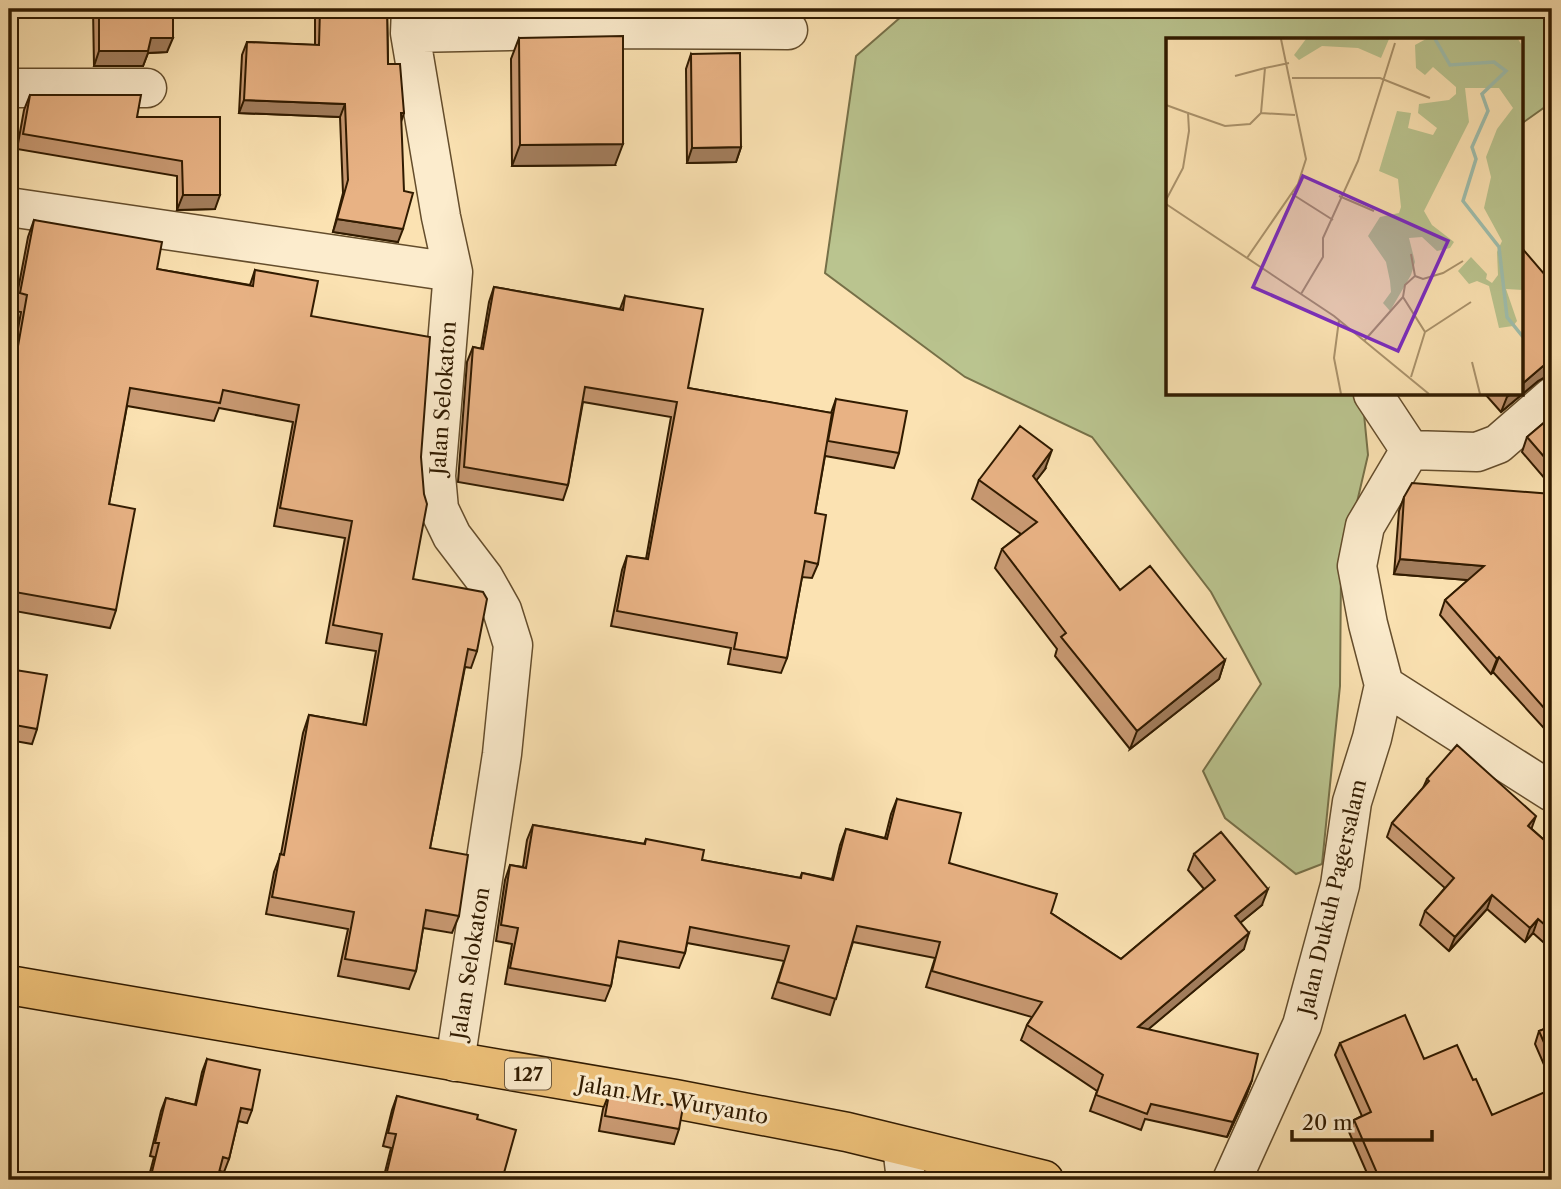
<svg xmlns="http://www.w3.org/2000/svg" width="1561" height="1189" font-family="'Libre Caslon Text',serif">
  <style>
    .green { fill: #bac48f; stroke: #767048; stroke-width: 2 }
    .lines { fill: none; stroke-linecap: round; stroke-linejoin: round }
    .street-casing { stroke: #644d2c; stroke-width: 41 }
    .primary-casing { stroke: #311b00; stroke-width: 41 }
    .street { stroke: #fceccd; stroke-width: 38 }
    .primary { stroke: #eec179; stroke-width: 38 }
    .wall { fill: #c89972; stroke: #311b00; stroke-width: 2 }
    .shaded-wall { fill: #a27d5c; stroke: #311b00; stroke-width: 2 }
    .building { fill: #e8b284; stroke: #311b00; stroke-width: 2 }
    .labels { text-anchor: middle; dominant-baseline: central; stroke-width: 6; stroke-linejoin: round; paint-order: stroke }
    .shield { fill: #fceccd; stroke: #6e5a3e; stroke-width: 2 }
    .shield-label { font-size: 19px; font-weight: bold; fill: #311b00 }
    .street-label { font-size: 21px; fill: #311b00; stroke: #fceccd }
    .inset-river { fill: none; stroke: #9fbead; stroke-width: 3.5 }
    .inset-road { fill: none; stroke: #aa926b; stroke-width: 2 }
    .view { fill: #7b2cbf; fill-opacity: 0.15; stroke: #7b2cbf; stroke-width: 3.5 }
    .inset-edge { fill: none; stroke: #311b00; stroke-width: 3.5 }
  </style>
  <rect width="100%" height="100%" fill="#fbe2b2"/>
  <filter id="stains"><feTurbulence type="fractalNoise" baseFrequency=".00286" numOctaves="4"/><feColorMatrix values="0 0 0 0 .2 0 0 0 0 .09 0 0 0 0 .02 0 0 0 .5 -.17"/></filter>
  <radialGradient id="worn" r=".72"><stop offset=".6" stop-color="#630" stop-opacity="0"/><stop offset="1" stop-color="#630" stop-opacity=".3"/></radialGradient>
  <!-- green -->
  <path class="green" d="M910,9h642v93l-31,22v-84h-354v354h195l6,61 -27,116 -1,115 -18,178 -26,10 -71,-56 -22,-47 58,-87 -50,-92 -119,-155 -127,-60 -140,-104 31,-217z"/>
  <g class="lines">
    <!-- street casing -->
    <g class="street-casing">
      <path id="street" d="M411,9l-1,24 31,184 12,55 -17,204 3,33 13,27 32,42 18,32 11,35 -11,109 -47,308
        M410,33l191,-4 187,1
        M9,88h138
        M9,207l444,65
        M1373,394l37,56 -45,76 -8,40 11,58 16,61 168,107
        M1410,450l67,2 21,-8 54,-47
        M902,1146l4,34
        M1232,1180l70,-155 38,-140 12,-83 20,-64 12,-53"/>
    </g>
    <!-- primary casing -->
    <g class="primary-casing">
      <path id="primary" d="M9,985l666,114 172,33 197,48"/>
    </g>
    <!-- street -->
    <use href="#street" class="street"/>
    <!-- primary -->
    <use href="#primary" class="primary"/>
  </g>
  <!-- wall -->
  <path class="wall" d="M93,9h80l-6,43 -19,1 -5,13h-49z
    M315,9h72l1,55 16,49 -3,9 -3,120 -65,-10 10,-39 -3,-76 -101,-4 3,-58 5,-13 68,3z
    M519,38l96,127 -103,1 -1,-107z
    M691,54l50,93 -5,15 -49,1 -1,-94z
    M30,95l107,22h83l-5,92 -38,1v-34l-160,-27 7,-39z
    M34,220l123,49 93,16 5,-15 56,46 110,141 -8,122 64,72 -6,17 -6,-1 -35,181 29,68 -7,17 -29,-5 -7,43 -7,18 -71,-13 10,-47 -82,-15 8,-42 7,-18 22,-121 6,-18 54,10 13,-74 -50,-8 19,-105 -71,-12 19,-104 -74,-14 -5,13 -87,-15 -18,98 7,106 -6,18 -101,-18v-230l12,-68 -7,-1 14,-74z
    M1521,247l26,129 -9,5 -37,31 -16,-18h36z
    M494,287l126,22 5,-13 63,92 143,25 5,-14 63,54 -5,15 -69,-12 -10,57 3,51 -6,14 -10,-1 -15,81 -6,15 -53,-9 3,-16 -120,-22 11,-56 5,-14 19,3 25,-142 -88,-15 -15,83 -5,15 -105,-18 9,-120 6,-15 8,2 8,-47z
    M1552,416v71l-30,-35 5,-15z
    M1045,469l-9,11 84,110 105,70 -6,19 -89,70 -75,-93 2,-7 -62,-81 7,-19 19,-15 -49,-35 7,-19z
    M1552,494v243l-59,-65 -2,2 -51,-59 5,-15 23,-20 -74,-6 5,-63 5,-14z
    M9,669l28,60 -5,15 -23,-4z
    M1427,779l105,50 20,18v103l-19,-17 -8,9 -38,-33 -38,42 -29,-26 5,-14 20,-23 -58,-51 5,-14 31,-35z
    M897,799l52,64 102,50 70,46 83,-70 -16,-19 6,-16 68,51 -22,18 4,26 -96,80 104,51 -6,16 -19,41 -82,-18 -4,11 -51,-19 7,-20 -76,-51 6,-15 5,-8 -106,-30 9,-29 -82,-16 -23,73 -58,-17 12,-37 -97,-18 -2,10 -6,15 -63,-11 -5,29 -6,15 -100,-17 7,-40 -16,-3 9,-61 5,-15 13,2 4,-27 6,-15 111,19 2,-5 56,21 98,18 2,-5 30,6 8,-34 6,-16 39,9 6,-24z
    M1552,1026v57l-17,-39 4,-13z
    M1340,1043l84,16 49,21 19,35 60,65h-182l-21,-48 5,-12 8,-4 -27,-61z
    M207,1059l45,51 -5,13 -9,-2 -9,38 -5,13 -5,-1 -2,9h-69l6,-23 -4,-1 11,-45 5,-13 29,7 7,-33z
    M609,1094l70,35 -5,15 -75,-13 4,-22z
    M397,1096l80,23 25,61h-119l8,-32 -8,-2 9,-36z"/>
  <!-- shaded-wall -->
  <path class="shaded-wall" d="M151,38h22l-6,14 -19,1 -5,13h-49l5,-15z
    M244,100l101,4 -5,13 -101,-4z
    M623,144l-8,21 -103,1 8,-21z
    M741,147l-5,15 -49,1 5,-15z
    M183,195h37l-5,14 -38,1z
    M337,219l66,10 -5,13 -65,-10z
    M1552,361v15h-5l-9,5 -37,31 6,-15 4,-3h10v-9l22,-19z
    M1052,450l-7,19 -19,25 7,-18z
    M1400,559l84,7 -5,15 -85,-7z
    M1499,657l-6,15 -2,2 6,-15z
    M1225,660l-6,19 -89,70 7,-18z
    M1536,816l-5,14 -3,-4z
    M1268,889l-6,16 -33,27 6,-16z
    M1492,895l-5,14 -38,42 6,-14z
    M1538,919l-5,14 -8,9 5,-14z
    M1249,933l-5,16 -112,94 6,-16z
    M1252,1080l-6,16 -19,41 6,-15z"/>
  <!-- building -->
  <path class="building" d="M99,9h74v29h-22l-3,13h-49z
    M320,9h67l1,55h12l4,49h-3l3,78 9,2 -10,36 -66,-10 11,-39 -3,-76 -101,-4 3,-58 72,3z
    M623,36v108l-103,1 -1,-107z
    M740,53l1,94 -49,1 -1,-94z
    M30,95h111l-4,22h83v78h-37l-1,-34 -159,-27z
    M34,220l128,22 -5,27 96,17 2,-16 63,11 -7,35 119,21 -9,120 3,37 3,10 -14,75 70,13 4,7 -10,52 -9,-2 -38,199 38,7 -9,61 -33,-6 -10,61 -71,-12 9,-47 -82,-15 8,-43 4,1 25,-140 57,10 16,-91 -49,-9 19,-104 -72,-13 19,-103 -76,-15 -3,13 -90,-15 -21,116 26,5 -19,101 -107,-19v-194l18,-102 -7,-2z
    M1521,247l31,36v78l-9,5 -22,19z
    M494,287l129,23 2,-14 78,13 -15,79 144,25 -17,100 11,2 -8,49 -13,-3 -18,97 -53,-9 3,-16 -120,-22 10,-55 21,3 29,-157 -92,-15 -17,98 -104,-18 9,-120 10,2z
    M836,399l71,12 -8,42 -71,-12z
    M1552,416v50l-25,-29z
    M1020,426l32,24 -19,26 87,114 30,-24 75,94 -88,71 -76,-94 5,-4 -64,-84 35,-27 -58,-42z
    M1412,483l140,11v223l-53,-60 -2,2 -52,-59 39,-34 -84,-7 4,-62z
    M9,669l38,6 -10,54 -28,-5z
    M1457,745l79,71 -8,10 24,21v84l-14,-12 -8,9 -38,-33 -37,42 -30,-26 29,-33 -62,-55 37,-42 -2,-2z
    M897,799l64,14 -12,50 108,31 -6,19 70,46 94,-79 -21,-26 27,-22 47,57 -33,27 14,17 -111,94 120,27 -6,26 -19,42 -82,-18 -4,10 -51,-19 7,-20 -76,-50 15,-23 -110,-31 8,-29 -83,-16 -21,73 -58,-17 11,-36 -99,-19 -5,26 -66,-12 -8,45 -101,-18 8,-40 -17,-3 9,-60 16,3 7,-43 112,19 1,-5 58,11 -2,10 99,18 1,-5 31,7 13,-51 41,10z
    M1405,1015l19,44 33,-14 16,35 3,-1 16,36 60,-26v91h-172l-26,-60 17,-8 -31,-69z
    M1552,1026v35l-13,-30z
    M207,1059l53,11 -8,40 -11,-2 -12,51 -6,-2 -6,23h-67l9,-37h-4l11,-45 30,7z
    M609,1094l74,13 -4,22 -74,-13z
    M397,1096l81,19 -1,4 39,11 -14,50h-117l11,-46 -8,-1z"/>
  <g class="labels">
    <!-- shield labels -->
    <rect class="shield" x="505" y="1058.5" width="46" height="31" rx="5"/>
    <g class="shield-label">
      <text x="528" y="1074">127</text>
    </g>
    <!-- street labels -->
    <g class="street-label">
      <text transform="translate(443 398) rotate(-86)">Jalan Selokaton</text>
      <text transform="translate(1332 897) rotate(-77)">Jalan Dukuh Pagersalam</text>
      <text transform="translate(470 963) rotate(-81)">Jalan Selokaton</text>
      <text transform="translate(673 1100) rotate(10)">Jalan Mr. Wuryanto</text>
    </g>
  </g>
  <!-- overview -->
  <g transform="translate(1166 38)">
    <rect width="357" height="357" fill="#fbe2b2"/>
    <path d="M140,1h83l-8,19 -23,-10 -36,-2 -23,14 -5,-5zM260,1h92l3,5 2,246 -17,-1 11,32 -4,5 -14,2 -10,-42 -12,-5 -8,3 -11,-13 13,-14 16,17 -1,5 6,4 6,-8 -1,-23 5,-11 -18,-33 7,-31 -5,-20 11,-28 16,-21 -14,-20h-34l4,34 -45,89 8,14 22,17 -4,6 -13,3 -15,-14 -13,1 6,24 -4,13 -21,36 -7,-8 8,-11 -1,-11 -4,-19 -18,-26 12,-19 19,-4 2,-6 -3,-28 -19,-8 18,-60 14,2 -3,15 25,7 4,-7 -19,-15 1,-9 30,-4 7,-6v-7l-23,-20 -8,8 -9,-7 -1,-23z" fill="#bac48f"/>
    <path class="inset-river" d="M269,1l15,26 44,-3 12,9 -24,23 6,17 -16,36 4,12 -13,42 36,46 8,70 16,20"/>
    <path class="inset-road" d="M123,25l-24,5 -4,45 34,2M69,38l30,-8M126,40h88l50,20M0,67l22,8 1,18 -6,37 -17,32M22,75l37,13 25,-2 11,-11M126,156l41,26M173,158l35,15M0,166l168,112 95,78M245,216l4,22 -10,9 -2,12 22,35 -14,45M81,220l51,-74 8,-25 -25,-120M249,238l8,3 20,-6 20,-12M135,256l22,-37v-19l35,-77 37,-118M173,282l-5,38 7,36M259,294l46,-30M198,303l39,-44M306,324l8,32"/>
    <path class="view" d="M137,138l145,65 -50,110 -145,-64z"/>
    <rect width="357" height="357" class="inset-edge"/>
  </g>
  <!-- margin -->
  <rect width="1561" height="1189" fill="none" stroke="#fbe2b2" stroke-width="35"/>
  <rect x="10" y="10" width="1540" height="1168" fill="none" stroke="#311b00" stroke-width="3.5"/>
  <rect x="18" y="18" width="1526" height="1154" fill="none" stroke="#311b00" stroke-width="2"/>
  <!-- scale -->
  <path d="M1292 1130v10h140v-10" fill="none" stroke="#311b00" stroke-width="3.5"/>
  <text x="1302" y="1130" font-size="21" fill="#311b00" stroke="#fceccd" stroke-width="5" paint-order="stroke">20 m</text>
  <rect width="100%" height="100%" filter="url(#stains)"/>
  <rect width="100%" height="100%" fill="url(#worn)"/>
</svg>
